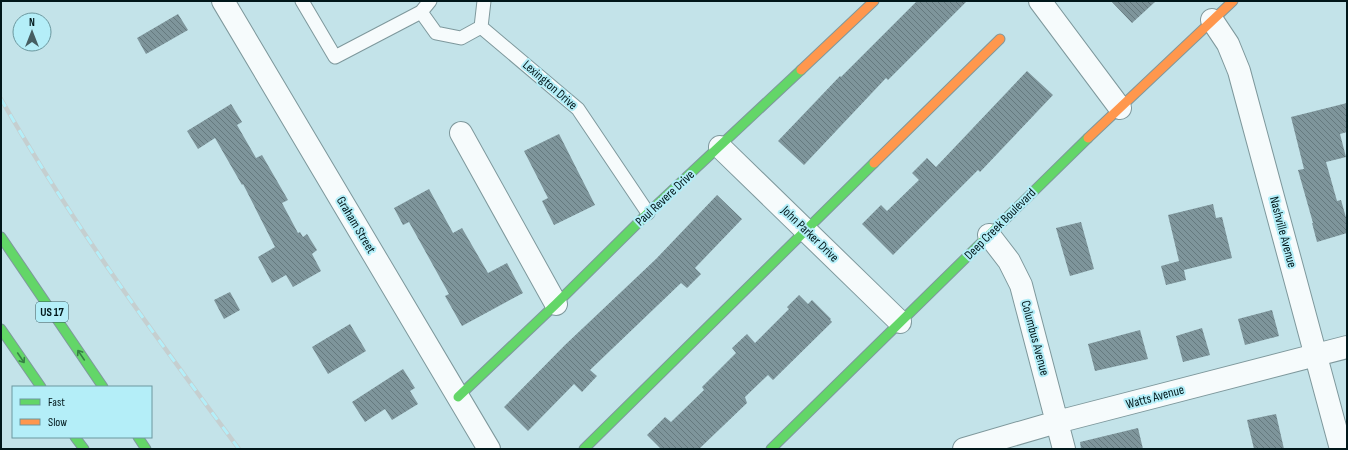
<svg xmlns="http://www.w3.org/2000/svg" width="1348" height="450" font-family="'Sofia Sans Condensed',sans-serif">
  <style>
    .building { fill: url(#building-back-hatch) }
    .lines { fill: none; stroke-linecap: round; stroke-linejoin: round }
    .lane-casing { stroke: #7e989c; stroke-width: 15 }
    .street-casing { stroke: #7e989c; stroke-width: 24 }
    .fast-casing { stroke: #7e989c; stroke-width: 11 }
    .slow-casing { stroke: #7e989c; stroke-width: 11 }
    .lane { stroke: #f6fbfc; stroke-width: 13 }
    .street { stroke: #f6fbfc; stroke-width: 22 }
    .fast { stroke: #63d668; stroke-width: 9 }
    .slow { stroke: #ff974d; stroke-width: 9 }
    .rail-casing { stroke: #c5cfd0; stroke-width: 4.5 }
    .rail { stroke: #b4eef8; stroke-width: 3; stroke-dasharray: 9; stroke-linecap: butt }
    .oneway { stroke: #378045 }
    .labels { text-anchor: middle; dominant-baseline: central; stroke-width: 4; stroke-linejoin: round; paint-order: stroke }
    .shield { fill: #b4eef8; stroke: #37585d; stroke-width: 1 }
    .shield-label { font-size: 12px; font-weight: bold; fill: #01171a }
    .street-label { font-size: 13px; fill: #01171a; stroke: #b4eef8 }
  </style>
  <defs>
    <pattern id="building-back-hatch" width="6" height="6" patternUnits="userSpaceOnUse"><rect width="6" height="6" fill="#7e959b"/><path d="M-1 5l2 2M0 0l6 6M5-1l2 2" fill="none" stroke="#65797e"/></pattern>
  </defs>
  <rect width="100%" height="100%" fill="#c3e3e9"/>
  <!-- building -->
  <path class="building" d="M917,1h50l-79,79 -2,-2 -82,87 -26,-24 62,-65 1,1z
    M1111,1h45l-24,22z
    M178,14l10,16 -42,24 -9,-16z
    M1027,71l26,24 -73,77 -2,-2 -85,85 -31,-31 19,-19 6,6 32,-31 -7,-7 15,-15 9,9z
    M1347,103v29l-7,2 6,23 -20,5 11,39 4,-1 6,21v12l-30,9 -5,-19h1l-15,-53 6,-1 -13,-52z
    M231,104l11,18 -5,3 19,33 6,-3 26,45 -6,3 16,30 2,-1 3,5 4,-3 10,16 -5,4 9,17 -28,16 -7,-12 -14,8 -14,-26 17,-10 -32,-63 -1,1 -27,-47 -17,11 -11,-18z
    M559,134l36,71 -41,20 -12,-24 6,-3 -24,-47z
    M429,189l24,44 9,-5 26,45 19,-10 16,30 -61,33 -17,-30 4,-2 -40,-72 -6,3 -9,-17z
    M717,195l25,24 -47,49 6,6 -14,14 -6,-5 -91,87 7,6 -15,16 -8,-8 -46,47 -24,-24 61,-62 91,-86z
    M1213,204l3,14 6,-1 10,41 -48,12 2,10 -20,5 -5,-19 18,-5 -11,-46z
    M1081,222l13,47 -24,7 -14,-48z
    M230,292l10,18 -16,9 -10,-19z
    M799,295l9,9 4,-4 19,19 -1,1 2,2 -59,58 -5,-5 -23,22 2,6 -48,46h-38l-14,-14 18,-18 6,5 33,-32 -2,-3 34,-34 -4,-5 15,-14 8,9 34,-34 -2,-2z
    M1272,310l7,26 -34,9 -7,-26z
    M350,324l16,27 -38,23 -16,-27z
    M1202,328l8,27 -27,7 -7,-26z
    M1140,330l8,29 -53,12 -7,-27z
    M403,369l12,19 -5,3 8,13 -26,16 -7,-11 -20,13 -13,-20z
    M1276,414l8,35h-30l-7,-29z
    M1138,428l5,21h-62l-1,-7z"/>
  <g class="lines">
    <!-- lane casing -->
    <g class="lane-casing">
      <path id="lane" d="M302,1l33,56 86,-45 9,-11
        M421,12l15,21 25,5 20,-11 3,-26
        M481,27l97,82 70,104"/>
    </g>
    <!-- street casing -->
    <g class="street-casing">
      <path id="street" d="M223,1l266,448
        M1040,1l80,107
        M1212,20l16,24 11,27 102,378
        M461,133l95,171
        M720,147l180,175
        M989,235l20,26 12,24 43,164
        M964,449l93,-27 290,-75"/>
    </g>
    <!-- fast casing -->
    <g class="fast-casing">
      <path id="fast" d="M1,237l102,150
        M1,329l40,58
        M458,397l98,-93 92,-91 153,-143
        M75,437l9,12
        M138,437l8,12
        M584,449l290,-286
        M771,449l317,-311"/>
    </g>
    <!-- slow casing -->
    <g class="slow-casing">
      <path id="slow" d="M801,70l73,-69
        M1088,138l145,-137
        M874,163l126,-124"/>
    </g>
    <!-- lane -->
    <use href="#lane" class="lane"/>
    <!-- street -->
    <use href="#street" class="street"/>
    <!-- fast -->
    <use href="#fast" class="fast"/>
    <!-- slow -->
    <use href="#slow" class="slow"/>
    <!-- rail casing -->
    <g class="rail-casing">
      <path id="rail" d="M1,99c70,123 154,237 238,350"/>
    </g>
    <!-- rail -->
    <use href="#rail" class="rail"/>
  </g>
  <!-- one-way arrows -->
  <defs><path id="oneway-shaft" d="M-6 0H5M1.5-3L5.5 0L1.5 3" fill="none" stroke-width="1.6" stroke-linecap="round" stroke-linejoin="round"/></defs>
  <g class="oneway">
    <use href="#oneway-shaft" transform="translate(81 355) rotate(-124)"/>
    <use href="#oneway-shaft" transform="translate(21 358) rotate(56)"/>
  </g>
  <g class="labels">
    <!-- shield labels -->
    <rect class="shield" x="36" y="302" width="32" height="20" rx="3"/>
    <g class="shield-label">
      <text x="52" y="312">US 17</text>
    </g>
    <!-- street labels -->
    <g class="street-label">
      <text transform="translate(550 85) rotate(41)">Lexington Drive</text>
      <text transform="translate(665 198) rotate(-43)">Paul Revere Drive</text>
      <text transform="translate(1000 224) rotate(-45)">Deep Creek Boulevard</text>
      <text transform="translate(356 225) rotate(59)">Graham Street</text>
      <text transform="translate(1283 232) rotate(75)">Nashville Avenue</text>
      <text transform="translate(810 234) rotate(44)">John Parker Drive</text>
      <text transform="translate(1035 338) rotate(75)">Columbus Avenue</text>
      <text transform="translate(1155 397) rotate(-15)">Watts Avenue</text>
    </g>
  </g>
  <!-- border -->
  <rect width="1348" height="450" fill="none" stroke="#01171a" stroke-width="4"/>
  <!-- legend -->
  <rect x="12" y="386" width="140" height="52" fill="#b4eef8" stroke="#6c989f"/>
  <rect x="20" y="399" width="20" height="6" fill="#63d668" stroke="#6c989f"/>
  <text x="48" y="406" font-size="12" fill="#01171a">Fast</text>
  <rect x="20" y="419" width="20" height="6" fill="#ff974d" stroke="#6c989f"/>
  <text x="48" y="426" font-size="12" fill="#01171a">Slow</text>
  <!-- north arrow -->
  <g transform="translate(32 32)"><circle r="19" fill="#b4eef8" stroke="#6c989f"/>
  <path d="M0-3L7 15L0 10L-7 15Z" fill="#455e62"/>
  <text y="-6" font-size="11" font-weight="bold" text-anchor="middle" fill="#01171a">N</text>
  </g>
</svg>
